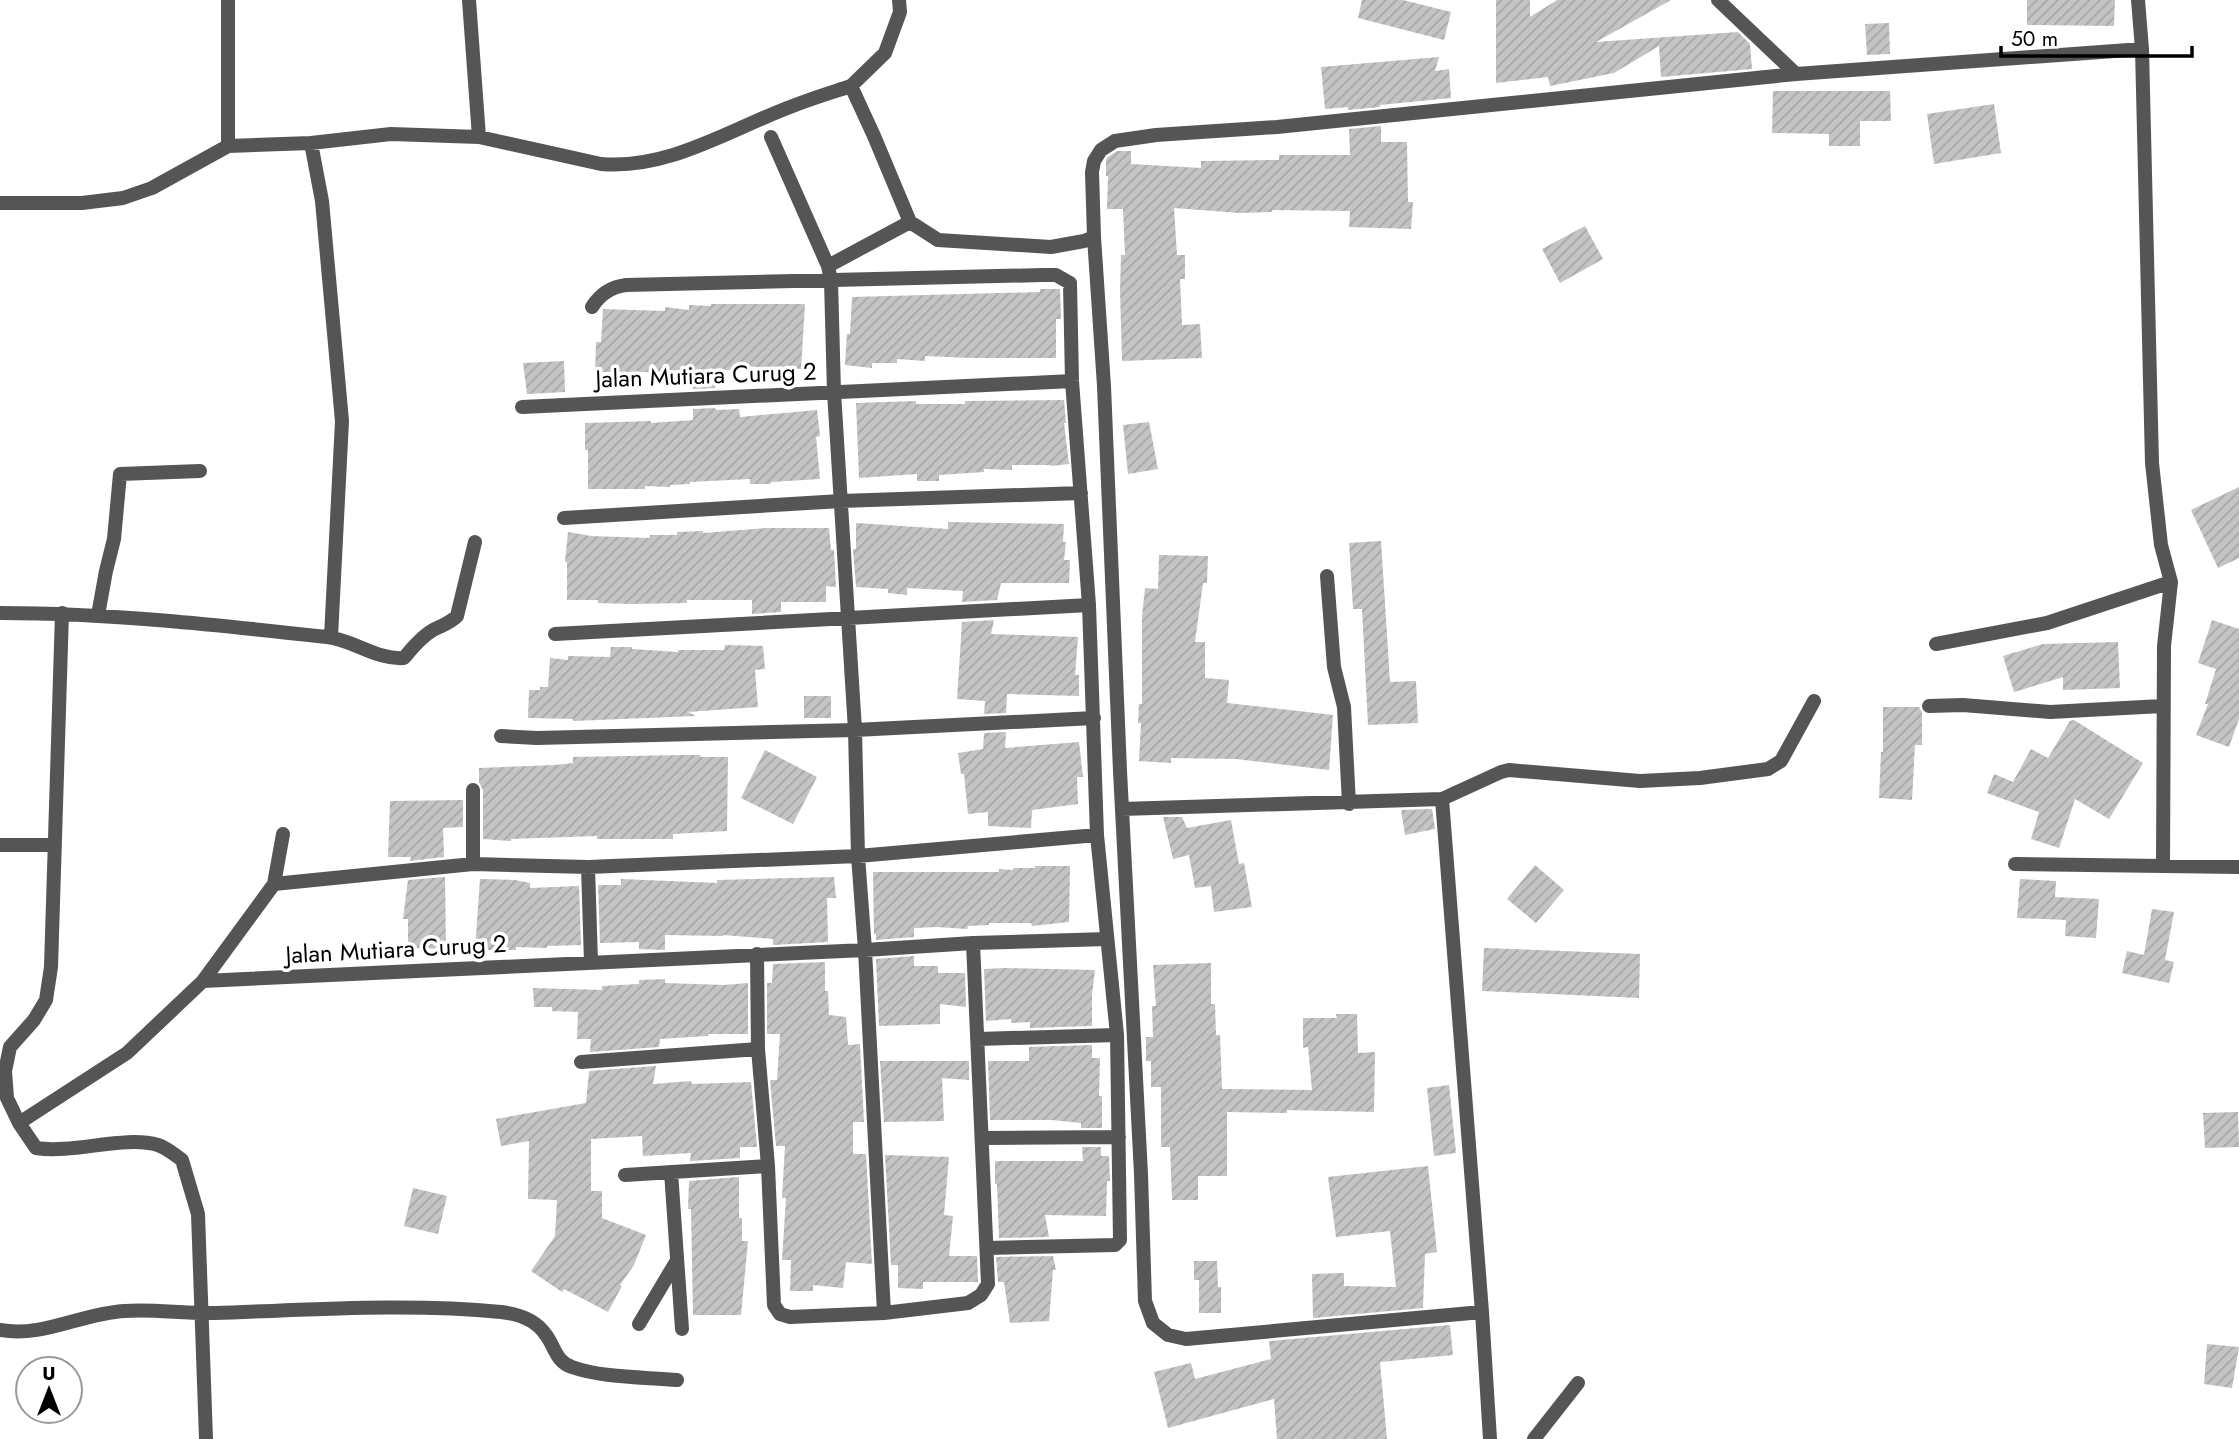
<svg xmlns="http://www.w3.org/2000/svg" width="2239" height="1439" font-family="Jost,sans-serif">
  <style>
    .building { fill: url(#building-hatch) }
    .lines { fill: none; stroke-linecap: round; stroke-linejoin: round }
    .service { stroke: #555; stroke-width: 14 }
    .minor { stroke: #555; stroke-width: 14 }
    .labels { text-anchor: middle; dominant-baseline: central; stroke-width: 7; stroke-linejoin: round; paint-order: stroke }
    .street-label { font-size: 24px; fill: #000; stroke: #fff }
  </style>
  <defs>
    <pattern id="building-hatch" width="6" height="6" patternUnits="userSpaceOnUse" patternTransform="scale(1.75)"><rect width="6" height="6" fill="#c4c4c4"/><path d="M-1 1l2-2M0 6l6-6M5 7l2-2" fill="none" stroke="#a7a7a7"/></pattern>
  </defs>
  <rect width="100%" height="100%" fill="#fff"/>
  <!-- building -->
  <path class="building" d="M1362,0h41l48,12 -7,28 -86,-22z
    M1496,0h34v17l27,-17h114l-75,42 142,-10 12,12 2,25 -91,8 -2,-31 -45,27 -64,13 -2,-9 -52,6z
    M2027,0h88l-1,26 -87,-1z
    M1889,23l1,31 -23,1 -2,-31z
    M1439,57l-4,14 14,-2 2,29 -71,7v2l-32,3v-3l-23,2 -4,-42z
    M1773,91h117l1,30h-31v25h-31v-12l-57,-1z
    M1994,104l7,49 -67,11 -7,-50z
    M1381,126v16h26l1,60h5l-2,27 -62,-2 1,-16 -78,-1v2l-32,1 -66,-5 3,47h8v24h-5l2,46 18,-1 2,34 -80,3 -2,-71 1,-35h4l-2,-46h-16l1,-33h-2v-16l2,-3 9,-6h14v13l70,4v-7l78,-1v-5h71l-1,-26z
    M1585,226l18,33 -43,24 -18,-34z
    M1040,289h20l1,30h-5v39h-85l-46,-2v5l-28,-2v4h-25v5l-27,-3 2,-31h3l2,-37 188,-5z
    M711,304h94l-4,65 -60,-3v4h-26v18l-22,1v-14l-48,-3h-50l1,-30h5l2,-33 62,2v-4l24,3v-5l22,1z
    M564,361l1,31 -38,2 -4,-31z
    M1064,400l2,23h-2l5,41 -18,2 -1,-1h-38v5l-28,-1v3l-45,3v6h-22v-7l-58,4 -3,-75 60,-2v3h49v-3z
    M714,408l3,2 22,-1 1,8 77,-7 3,26 -4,1 4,42 -49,3v2h-21v-5l-60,3v2l-20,1v2l-25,-1v3h-57v-39h-3v-27l66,-2v2l42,-3v-11z
    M1149,422l9,47 -30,5 -5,-49z
    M2239,487v71l-21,10 -27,-58z
    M948,522l116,2 -1,18h3l-2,18h6l-1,23h-68l-4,17 -35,2 1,-11 -56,-3v7l-19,-2v-4l-32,-2 -3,-38h3v-26l92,6z
    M766,528h63l2,22h3l2,37 -10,-1v16h-45v10l-29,2v-14h-65v3l-56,1 -33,-1v-3h-31v-38h-2l3,-30 23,4 59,2v-3h27v-3l26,-1v2z
    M1381,541l9,141 26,-1 2,42 -50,2 -6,-116h-9l-4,-66z
    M1159,555l49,1 -1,27h-4l-8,59h10v36l24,2 -2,23 106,12 -4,55 -93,-11 -65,-1v5l-32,-2 2,-38h-3l1,-19h3v-88l3,-28 13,1z
    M994,620l-3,14 87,3 -3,38h4v21l-72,-2 -1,19 -22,1 1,-13 -28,-2 5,-77z
    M2212,620l27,9v90l-10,28 -33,-12 12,-31h-3l11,-35 -18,-6z
    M2118,642l2,46 -57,2v-13l-49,15 -11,-36 40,-12z
    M725,645l38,1 2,23 -10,1 3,37 -70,5 8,4 -123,5v-2l-45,-1 1,-28h11v-3h8l2,-29 18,2v-4l42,1 1,-10h21v2l46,3v-2h46z
    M804,696h27v22h-27z
    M1883,707h36l3,5v33h-7l-3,55 -33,-2 2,-46h2z
    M2074,720l69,43 -34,56 -34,-20 -16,49 -28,-9 8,-27 -52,-19 7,-19 19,8 18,-33 17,9 22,-37z
    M1006,732l-1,16 74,-6 4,35h-6l1,27 -46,6 -1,18 -43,-2v-14l-20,2 -4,-40h-3l-3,-21 25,-4 1,-16z
    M765,750l52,27 -24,47 -52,-26z
    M683,755h18l-1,2h28l-1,74 -54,3v5h-76v-3l-86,3v2l-28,-2v-49l-4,-8v-14l76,-3 18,-2v-6z
    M463,800v27l-20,1 1,29 -34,4 1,-4h-23l2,-56z
    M1432,809l3,20 -30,6 -4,-25z
    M1163,817h19l5,11 44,-8 8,44 5,-1 8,44 -38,5 -3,-26 -16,2 -6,-33 -16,4z
    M1535,865l29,25 -28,33 -29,-24z
    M1035,866h35l-1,56 -37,4 -1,-3h-42v2l-21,1 -1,3 -30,-2 -23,1v9l-38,3v-6h-2l-1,-62h126v-3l14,1v-2h22z
    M445,877l1,72 -38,-1v-29h-5l5,-39z
    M834,877l2,21h-9l1,44 -55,3v-6l-50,-4v1l-58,-1v15l-26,-1v-7l-39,1 -2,-58h23v-6l96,4v-3z
    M480,879l35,1 15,3v5l49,-2 2,59 -34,1v2l-31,-1v3h-41z
    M2020,879l36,2 -1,16 44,2 -3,39 -31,-2 1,-16 -49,-2z
    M2152,909l22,3 -9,48 9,2 -5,21 -47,-10 5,-22 17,4z
    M1484,948l156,6 -1,44 -157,-7z
    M914,956v10h24v7h27l1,34 -26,-3v20l-61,2 -3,-67z
    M825,962v29h3l1,24 17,2 2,28 12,-1 4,78h-11v32h13l6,110 -26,-2 -3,26 -30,-3v6h-23l1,-31h-9l4,-62h-4l3,-52h-9l-6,-66h7l3,-46h-13v-51h5l1,-19z
    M1211,963v41h4l1,31h4l2,54 90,1 -4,-43 -5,1v-30h34l-1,-4h21l1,39 17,-1 -1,60 -87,-2v3l-60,-1v64h-29v24h-26l-2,-53h-9v-60h-10v-26h-5v-24h7l-1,-31h4l-3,-41z
    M1005,968l90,2 -3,24v32l-62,2v-6l-19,1v-4l-25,2 -2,-52z
    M665,979v4l59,2 24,-2v51h-40v2l-48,3 -1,8 -69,5 1,-13h-14l1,-27 -26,-1v-4h-18l-1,-19 69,2v-4l37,-2v-4z
    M1092,1045v13h8l-1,38h3v32h-21v-5l-29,-3h-62l-2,-59h41v-14z
    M880,1061h89v19l-27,-2 2,43 -60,1z
    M656,1066l-3,18 38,-3 1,3 59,-2 6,65h-17v11l-50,3 1,-8 -48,3 -1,-20 -51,3v52h11v27l44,17 -12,30 -14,20 2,1 -14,26 -44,-23 -2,3 -31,-21 24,-35 2,-36 -29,-1 1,-58 -28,5 -5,-27 90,-16 3,-32z
    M1449,1085l7,68 -22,3 -7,-68z
    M2238,1112l1,35 -34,1 -2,-35z
    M1082,1147h19v9h8l1,25h-3l-1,35 -61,-1 4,22 -50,1 -2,-54h-2v-23h88z
    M885,1155l64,2 -5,58 9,1 -4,40h28l1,26h-55v7l-25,-1v-23h-7z
    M1428,1166l9,86 -12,2 -2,54 -110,10 -1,-44 32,-1v13l52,1 -6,-56 -54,6 -8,-60z
    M739,1177v41h3v23h6l-7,74h-48l-2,-106h-3l1,-28z
    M413,1188l34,8 -9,38 -34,-8z
    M1053,1256l3,14h-3l-4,51 -39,2 -6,-41h-6l-2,-25z
    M1194,1261h23l1,26h3v26h-22v-33h-5z
    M1450,1325l3,30 -73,7 7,77h-110l-3,-40 -106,29 -14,-56 37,-9 4,16 76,-20 -2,-18z
    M2207,1344l32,3 -7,41 -28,-4z"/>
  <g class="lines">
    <!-- service -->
    <path class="service" d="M1534,1439l44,-56"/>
    <!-- minor -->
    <path class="minor" d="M228,0v146
      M469,0l10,137
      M899,0l1,12 -15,41 -34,33 23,50 36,86 28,18 113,7 33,-6 10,-4 -2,-65 2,-11 7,-11 14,-9 41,-6 121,-8 519,-53 346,-25
      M1718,0l78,74
      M2138,0l4,49 10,414 9,82 10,37 -7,64 -1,219
      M311,143l11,58 20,220 -11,216
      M0,203h82l41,-5 29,-10 76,-42 83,-3 80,-9 88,3 122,27c67,6 128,-34 189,-57 20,-8 40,-14 61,-21
      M1094,237l10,149 16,385 21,403 4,127 8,22 15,12 18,4 296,-27
      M828,266l82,-44
      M592,307c8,-13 19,-20 34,-22l417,-10h13l14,8 2,98 17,224 8,230 20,200 3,205 -5,5 -127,3
      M522,407l550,-26
      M564,518l277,-17 240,-8
      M1327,576l7,91 10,40 5,97
      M0,613c109,0 218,12 327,24 27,3 49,23 77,21 8,-10 17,-21 29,-28 9,-5 16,-6 24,-14l18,-74
      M62,613l-11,354 -5,33 -12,20 -24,27 -5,24 2,27 12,25 17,25c38,6 88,-13 122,-3 9,3 17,10 24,15l16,54 8,225
      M98,615l8,-44 8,-32 6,-65 80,-3
      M555,634l534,-29
      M1936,644l111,-21 124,-41
      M1929,706l34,-1 87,7 112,-6
      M501,736l36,2 318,-8 239,-12
      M473,790v74
      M1442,799l40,513 8,127
      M1122,809l320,-10 59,-27 8,-2 131,11 60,-3 68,-9 13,-8 33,-60
      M0,845h55
      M2015,864l224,3
      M588,867l3,95
      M274,884l199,-20 115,3 270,-11 239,-21
      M757,954l1,95 10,117 6,139 6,9 10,3 94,-4 84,-10 13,-8 7,-11 -15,-341
      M203,981l662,-31 -7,-94 -3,-126 -21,-338 -3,-111 -3,-15 -57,-129
      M978,1039l139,-4
      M581,1062l177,-13
      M19,1123l108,-70 76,-72 71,-97 9,-50
      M983,1138l136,-1
      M671,1172l11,157
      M625,1175l143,-9
      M884,1313l-19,-363 108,-7 134,-4
      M639,1324l37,-62
      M0,1330c43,8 82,-17 125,-19 30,-2 60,3 90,2 95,-3 191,-10 286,-1 18,2 35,8 45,23 9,12 10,27 26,32 30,11 73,10 105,13"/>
  </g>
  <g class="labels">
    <!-- street labels -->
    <g class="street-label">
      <text transform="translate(706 375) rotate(-2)">Jalan Mutiara Curug 2</text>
      <text transform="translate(396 949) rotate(-3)">Jalan Mutiara Curug 2</text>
    </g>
  </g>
  <!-- north arrow -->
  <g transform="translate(49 1390)"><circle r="33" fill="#ffffff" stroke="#999999" stroke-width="2"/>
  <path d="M0-5L12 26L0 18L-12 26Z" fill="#000000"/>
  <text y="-10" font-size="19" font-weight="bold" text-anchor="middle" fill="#000000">U</text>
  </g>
  <!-- scale -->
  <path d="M2001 46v10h191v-10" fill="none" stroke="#000000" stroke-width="3.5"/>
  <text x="2011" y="46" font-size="21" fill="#000000" stroke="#ffffff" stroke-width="5" paint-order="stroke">50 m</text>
</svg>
